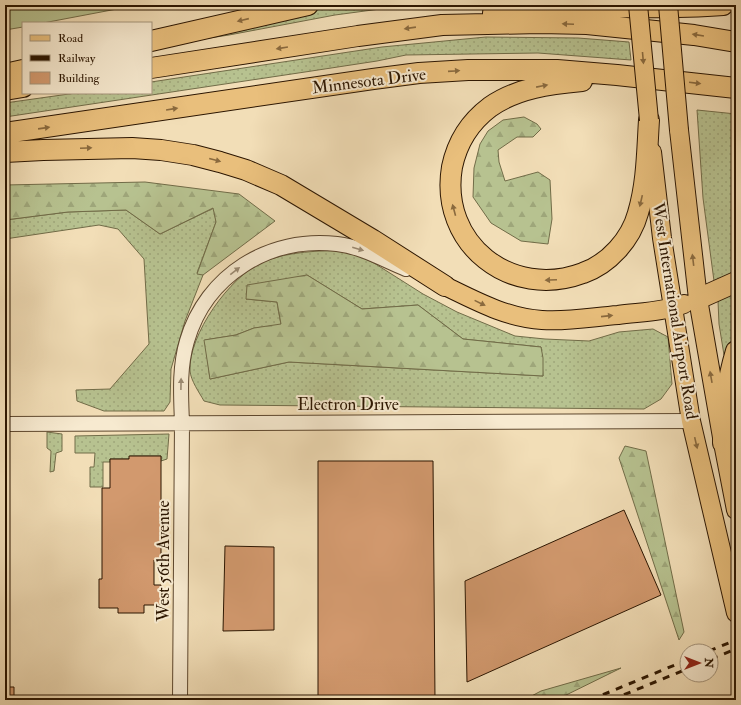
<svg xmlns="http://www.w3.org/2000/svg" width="741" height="705" font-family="'IM FELL Double Pica',serif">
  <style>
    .grass { fill: url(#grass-dots); stroke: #716c48; fill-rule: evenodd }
    .forest { fill: url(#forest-firs); stroke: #716c48 }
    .park { fill: #b7c290; stroke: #716c48 }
    .building { fill: #d2996e; stroke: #2b1500 }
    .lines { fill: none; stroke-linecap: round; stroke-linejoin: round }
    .minor-casing { stroke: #5d472e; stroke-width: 16 }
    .major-casing { stroke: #2b1500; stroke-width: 20 }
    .highway-casing { stroke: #2b1500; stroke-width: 22 }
    .minor { stroke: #f7ead0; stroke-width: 14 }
    .major { stroke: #e9bf7c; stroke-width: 18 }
    .highway { stroke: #e9bf7c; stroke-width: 20 }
    .rail { stroke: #2b1500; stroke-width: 3; stroke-dasharray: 7 7; stroke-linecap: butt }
    .major-bridge-casing { stroke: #2b1500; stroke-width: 20; stroke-linecap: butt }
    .major-bridge { stroke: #e9bf7c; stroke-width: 18 }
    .oneway { fill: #8a6a3e }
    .oneway2 { fill: #9b8a72 }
    .labels { text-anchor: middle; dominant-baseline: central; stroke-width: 4; stroke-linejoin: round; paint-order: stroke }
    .street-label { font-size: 17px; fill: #2b1500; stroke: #f7ead0 }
  </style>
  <defs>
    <pattern id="grass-dots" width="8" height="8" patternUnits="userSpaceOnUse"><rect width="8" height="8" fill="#b7c290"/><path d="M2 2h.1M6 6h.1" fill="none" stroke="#9ea67a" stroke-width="1.8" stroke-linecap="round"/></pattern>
    <pattern id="forest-firs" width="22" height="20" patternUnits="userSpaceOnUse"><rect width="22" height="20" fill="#b7c290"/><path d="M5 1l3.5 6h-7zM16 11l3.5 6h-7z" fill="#9ea67a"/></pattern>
  </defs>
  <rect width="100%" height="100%" fill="#f2deb7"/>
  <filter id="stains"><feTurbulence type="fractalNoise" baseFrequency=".005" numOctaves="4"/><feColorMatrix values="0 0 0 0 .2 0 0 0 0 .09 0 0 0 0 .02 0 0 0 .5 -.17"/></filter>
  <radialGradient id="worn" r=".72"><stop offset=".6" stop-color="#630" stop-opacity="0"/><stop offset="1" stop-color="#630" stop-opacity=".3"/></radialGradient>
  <!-- grass -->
  <path class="grass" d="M333,5h94l-32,2 -60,8 -106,20 -78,12z
    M486,37l92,1 51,4 2,18 -93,-7 -132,2 -29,6 -72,11 -300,45v-14l71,-10h75v-11l231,-35z
    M697,110l39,4v160l-22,7 -11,-83z
    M214,208l2,14 -19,51 6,2 -18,46 -14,48 -1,33 -6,9h-60l-27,-10 -1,-11 34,-1 39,-45 -5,-85 -26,-30 -19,-4 -94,14v-19l63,-8 58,-2 34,24z
    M347,250l27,13 49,31 34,18 58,24 30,3 44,2 30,-9 34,-3 15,8 4,47 -11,15 -17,10 -424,-4 -16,-4c-5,-9 -13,-20 -14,-30 -2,-36 40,-95 73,-109 26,-11 56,-11 84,-12zM307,275l55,34 56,-4 45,34 78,8 2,29 -254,-14 -79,17 -5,-39 31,-5 18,-7 27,-3 -4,-23 -31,-3z
    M736,291v45l-8,19h-4l-5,-31 -1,-23z
    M47,432l15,2v17l-6,2 -2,18 -4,1 1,-21 -4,-3z
    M169,434l-2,25 -6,2v-5h-31l-1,3h-19v3h-7v25h-13v-20h4l1,-14h-20v-17z"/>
  <!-- forest -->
  <path class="forest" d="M524,117l13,7 4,5 -8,8h-16l-19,13 1,12 6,19 33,-9 12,8 2,39 -4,25 -27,-3 -30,-18 -18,-26 1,-29 6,-24 8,-13 15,-11z
    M145,182l94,12 36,27 -72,54 -6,-1 19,-52 -3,-14 -53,26 -34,-24 -58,2 -63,8v-35z
    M307,275l55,34 56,-4 45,34 78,8 2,11v18l-254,-14 -79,17 -6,-39 32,-5 18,-7 27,-4 -4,-22 -31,-3 1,-14z
    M625,446l21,5 38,181 -5,8 -60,-182z
    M621,668l-65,32h-32l17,-9z"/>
  <!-- park -->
  <path class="park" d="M5,5h133l-95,18h-20v4l-18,3z"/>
  <!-- building -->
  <path class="building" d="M129,456h32v104h-7v25h7v20h-17v8h-26v-5h-19v-29h3v-91h8v-29h19z
    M318,461h115l2,239h-117z
    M624,510l37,85 -194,87 -2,-101z
    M225,546l49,1v83l-51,1z
    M5,687h9v13h-9z"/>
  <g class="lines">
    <!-- minor casing -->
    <g class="minor-casing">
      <path id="minor" d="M5,424l686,-3
        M180,700l2,-277c-1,-28 -3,-55 5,-82 19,-66 83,-105 150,-97 25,3 47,16 69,25"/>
    </g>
    <!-- major casing -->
    <g class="major-casing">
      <path id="major" d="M679,130l19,169 25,144 13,67
        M652,152l10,86 29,183 45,192
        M445,286c31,15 62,32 97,34 25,2 51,-3 76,-5 22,-3 45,-3 66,-11"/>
    </g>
    <!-- highway casing -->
    <g class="highway-casing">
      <path id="highway" d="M493,13c76,-11 153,-2 230,-8
        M151,41l157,-36
        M151,68l207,-32 84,-11 98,-2 47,1 107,11 42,7
        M5,74l18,-4
        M582,81c-32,3 -65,7 -92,26 -20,15 -33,36 -38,60 -13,77 59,133 131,106 26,-9 48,-34 55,-60 9,-30 9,-62 11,-93
        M5,90l18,-3
        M5,133l368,-54 46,-6 49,-3h89l60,5 119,13
        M5,152l38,-2 89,-2 29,2 32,5 27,7 26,8 35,15 92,55 72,46
        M698,299l38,-17
        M723,443c0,-31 4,-62 13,-92"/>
    </g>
    <!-- minor -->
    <use href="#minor" class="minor"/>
    <!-- major -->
    <use href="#major" class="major"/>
    <!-- highway -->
    <use href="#highway" class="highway"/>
    <!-- rail -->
    <path class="rail" d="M709,651l27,-11
      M711,659l25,-10
      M590,700l97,-40
      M611,700l76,-31"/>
    <!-- major-bridge casing -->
    <g class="major-bridge-casing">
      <path id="major-bridge" d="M638,5l11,115
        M668,5l11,125"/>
    </g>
    <!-- major-bridge -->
    <use href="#major-bridge" class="major-bridge"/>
  </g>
  <!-- one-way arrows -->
  <defs><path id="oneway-solid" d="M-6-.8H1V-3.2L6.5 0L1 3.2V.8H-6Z"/></defs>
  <g class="oneway">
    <use href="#oneway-solid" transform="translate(243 20) rotate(167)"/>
    <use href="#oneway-solid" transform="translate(568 24) rotate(-178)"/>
    <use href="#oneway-solid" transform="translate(410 28) rotate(172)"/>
    <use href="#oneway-solid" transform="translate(698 35) rotate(-171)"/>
    <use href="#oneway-solid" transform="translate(282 48) rotate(171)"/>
    <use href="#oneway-solid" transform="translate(643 58) rotate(85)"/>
    <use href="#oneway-solid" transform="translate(454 71) rotate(-4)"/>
    <use href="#oneway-solid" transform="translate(695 83) rotate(7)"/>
    <use href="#oneway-solid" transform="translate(542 86) rotate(-11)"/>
    <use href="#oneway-solid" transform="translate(172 109) rotate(-9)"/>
    <use href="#oneway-solid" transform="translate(44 128) rotate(-8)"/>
    <use href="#oneway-solid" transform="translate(86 148) rotate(-3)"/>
    <use href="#oneway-solid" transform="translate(215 160) rotate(15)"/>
    <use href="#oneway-solid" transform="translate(641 201) rotate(103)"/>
    <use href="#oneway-solid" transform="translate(454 210) rotate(-105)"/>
    <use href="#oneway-solid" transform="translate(693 260) rotate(-97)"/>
    <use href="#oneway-solid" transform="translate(551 280) rotate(177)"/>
    <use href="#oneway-solid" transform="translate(480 303) rotate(26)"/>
    <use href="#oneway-solid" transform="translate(607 316) rotate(-6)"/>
    <use href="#oneway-solid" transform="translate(711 377) rotate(-100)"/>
    <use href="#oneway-solid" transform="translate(696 443) rotate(77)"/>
  </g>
  <g class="oneway2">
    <use href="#oneway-solid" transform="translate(358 249) rotate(16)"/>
    <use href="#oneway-solid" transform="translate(235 271) rotate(-38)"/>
    <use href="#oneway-solid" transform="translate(181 384) rotate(-89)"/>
  </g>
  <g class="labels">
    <!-- street labels -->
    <g class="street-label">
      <text transform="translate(369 81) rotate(-7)">Minnesota Drive</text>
      <text transform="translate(675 311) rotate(81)">West International Airport Road</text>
      <text x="348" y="404">Electron Drive</text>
      <text transform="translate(163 561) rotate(-90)">West 56th Avenue</text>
    </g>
  </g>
  <!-- margin -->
  <rect width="741" height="705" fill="none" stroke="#f2deb7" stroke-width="20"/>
  <rect x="6" y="6" width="729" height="693" fill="none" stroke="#2b1500" stroke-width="2"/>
  <rect x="10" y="10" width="721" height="685" fill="none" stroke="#2b1500"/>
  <!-- legend -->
  <rect x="22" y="22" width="130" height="72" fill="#f7ead0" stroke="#a5957d"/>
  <rect x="30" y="35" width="20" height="6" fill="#e9bf7c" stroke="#a5957d"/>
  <text x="58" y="42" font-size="12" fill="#2b1500">Road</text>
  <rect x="30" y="55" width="20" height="6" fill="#2b1500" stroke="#a5957d"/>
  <text x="58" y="62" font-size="12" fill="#2b1500">Railway</text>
  <rect x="30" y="72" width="20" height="12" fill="#d2996e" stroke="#a5957d"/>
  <text x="58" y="82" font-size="12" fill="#2b1500">Building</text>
  <!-- north arrow -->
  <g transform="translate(699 663) rotate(90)"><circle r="19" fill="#f7ead0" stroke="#a5957d"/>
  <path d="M0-3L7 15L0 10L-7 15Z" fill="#8f2418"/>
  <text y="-6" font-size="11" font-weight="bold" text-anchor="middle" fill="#2b1500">N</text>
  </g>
  <rect width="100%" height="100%" filter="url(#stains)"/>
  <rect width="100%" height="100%" fill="url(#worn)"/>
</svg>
